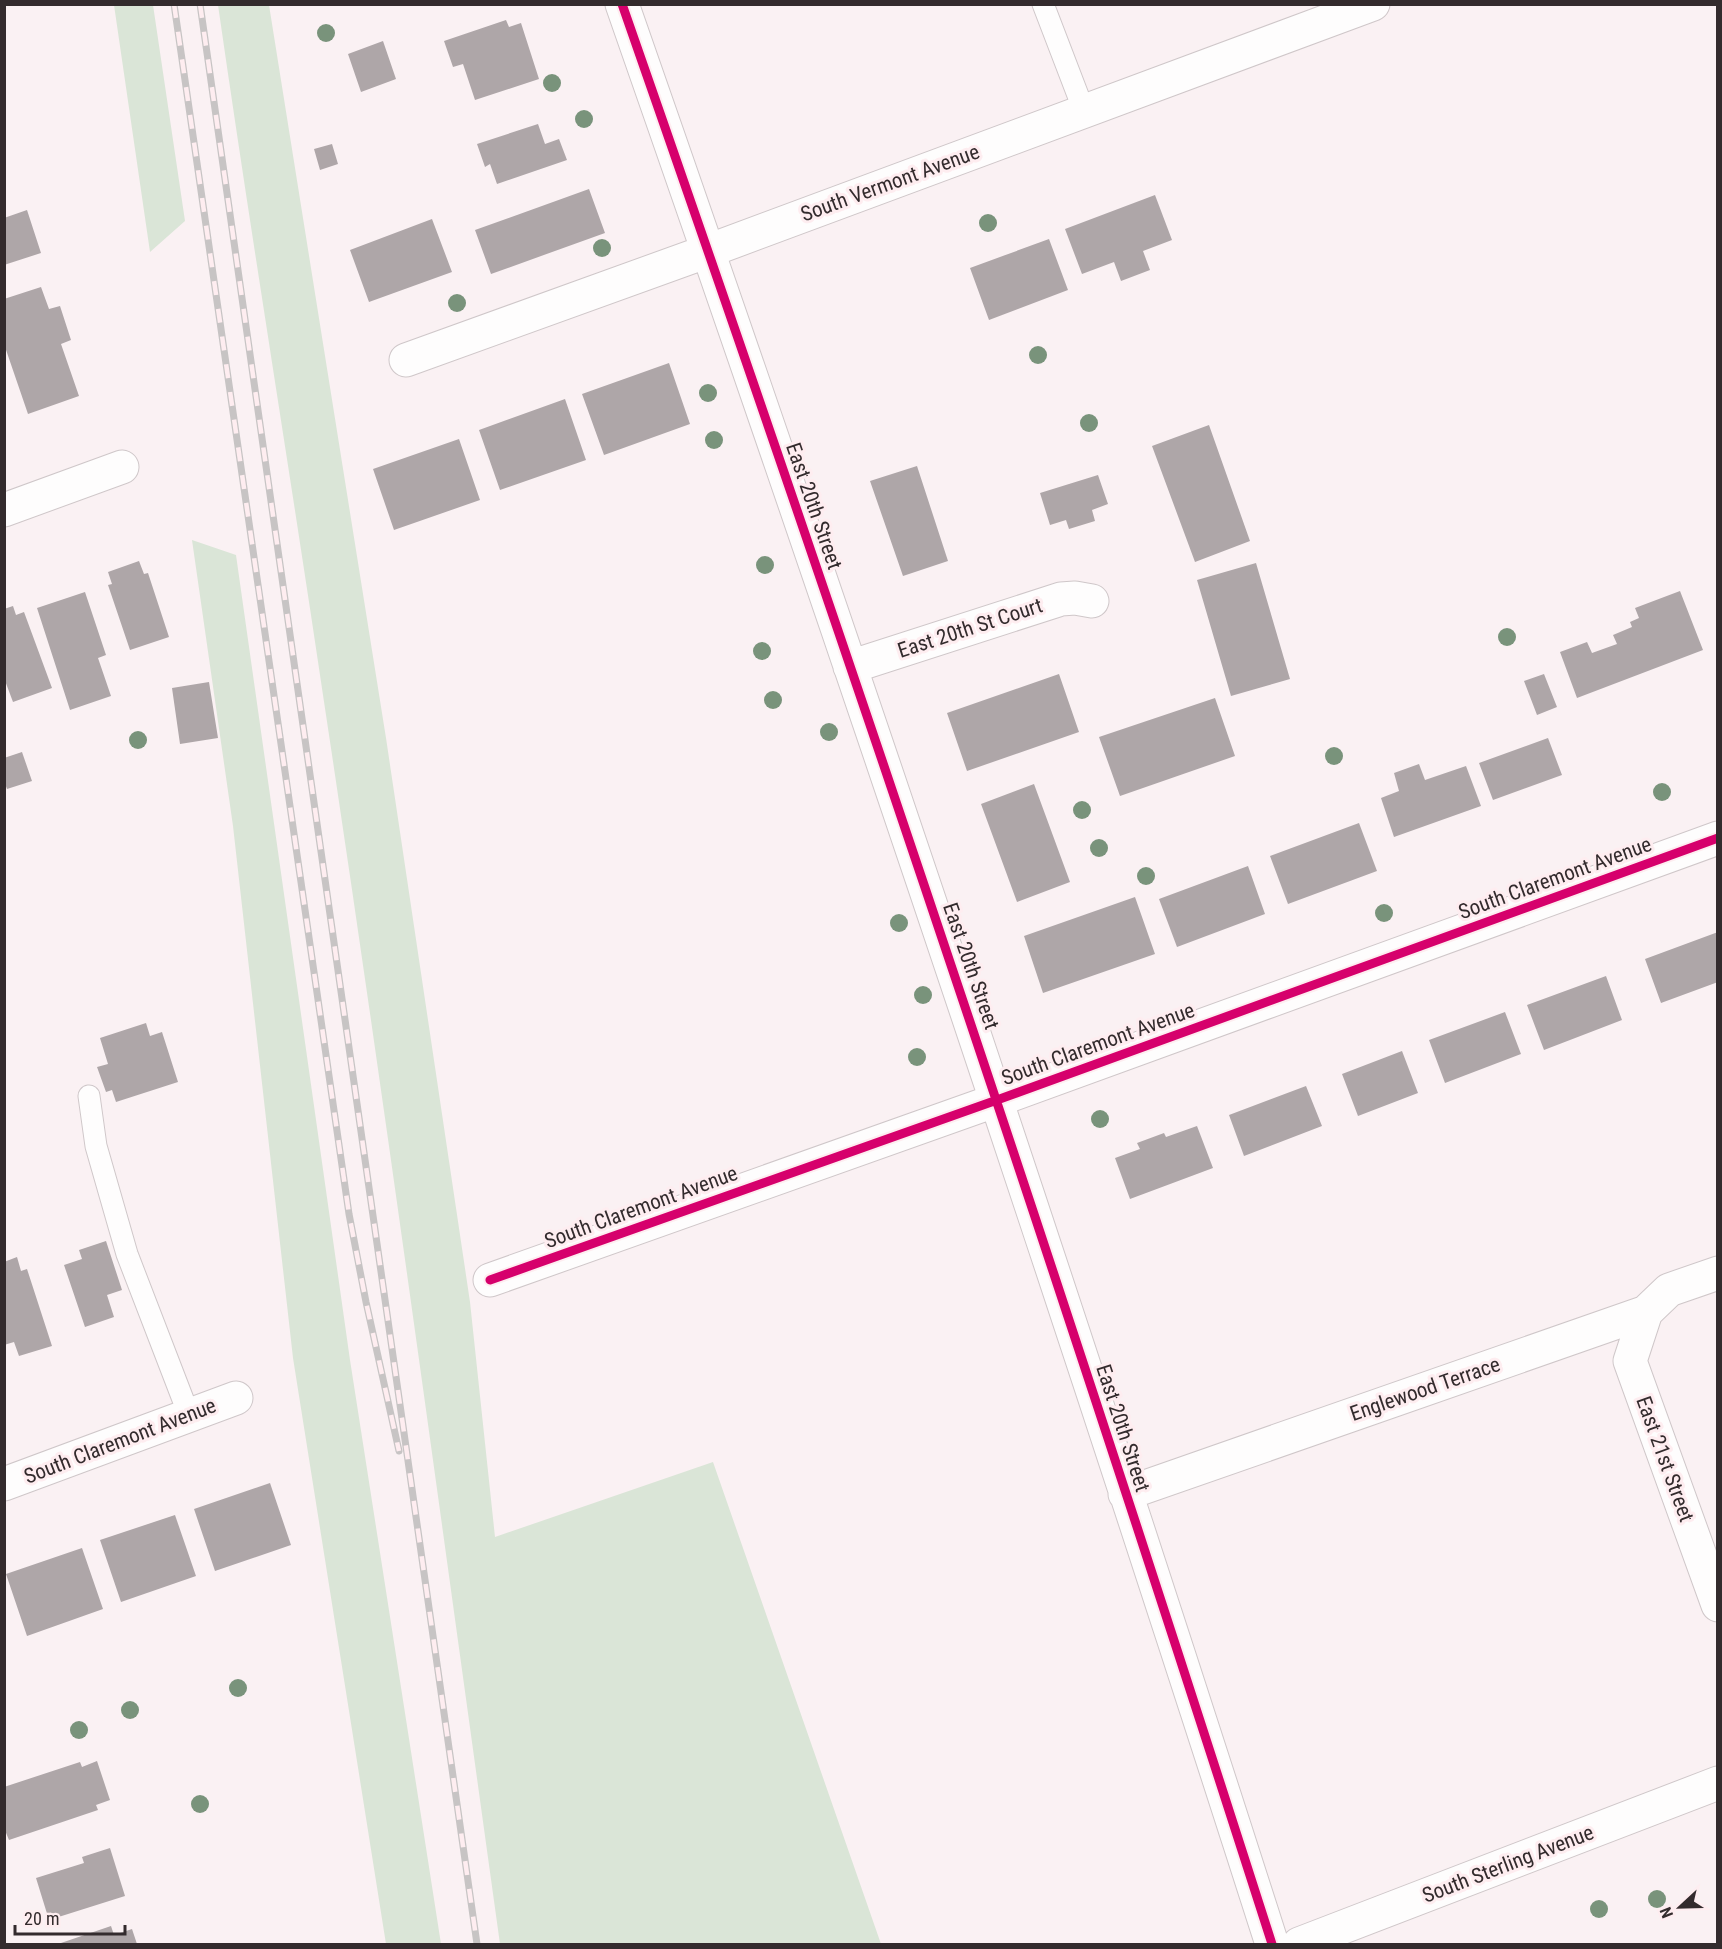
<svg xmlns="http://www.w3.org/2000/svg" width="1722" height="1949" font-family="'Roboto Condensed',sans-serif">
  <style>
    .green { fill: #dae5d7 }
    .building { fill: #aea6a8 }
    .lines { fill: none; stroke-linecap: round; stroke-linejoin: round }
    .lane-casing { stroke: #cfc7c9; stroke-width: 23 }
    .street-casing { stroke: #cfc7c9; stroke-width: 35 }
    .secondary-casing { stroke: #cfc7c9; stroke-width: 35 }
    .lane { stroke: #fefdfd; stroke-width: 21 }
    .street { stroke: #fefdfd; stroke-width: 33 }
    .secondary { stroke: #fefdfd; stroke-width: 33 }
    .rail-casing { stroke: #c7c4c4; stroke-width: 7 }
    .rail { stroke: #feedf0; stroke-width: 4.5; stroke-dasharray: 14; stroke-linecap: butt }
    .cycleway-casing { stroke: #feedf0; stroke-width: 13 }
    .cycleway { stroke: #d6006c; stroke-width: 9 }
    .tree { fill: #79937b }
    .labels { text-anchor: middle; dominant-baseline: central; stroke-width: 6; stroke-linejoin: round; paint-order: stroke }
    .street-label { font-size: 21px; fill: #332b2d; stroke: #feedf0 }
  </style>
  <rect width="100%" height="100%" fill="#faf1f3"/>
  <!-- green -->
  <path class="green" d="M114,5h39l32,216 -35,31z
    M218,5h51l117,733 84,564 25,235 218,-75 168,482h-381c-57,-409 -112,-819 -174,-1229 -35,-237 -74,-473 -108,-710z
    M192,540l44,15 114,805 91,584h-55l-93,-586 -60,-532z"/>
  <!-- building -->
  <path class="building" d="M506,20l3,7 12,-4 18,56 -64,21 -12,-36 -10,3 -9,-26z
    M383,41l13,38 -35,13 -13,-38z
    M538,124l7,20 14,-5 8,21 -70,24 -7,-20 -5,3 -8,-23z
    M332,144l6,20 -18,6 -6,-21z
    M589,189l16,44 -114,41 -16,-44z
    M1155,195l17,45 -29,11 7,19 -29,11 -7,-19 -32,12 -17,-45z
    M27,210l14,43 -37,12v-47z
    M432,219l20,53 -83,30 -19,-52z
    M1049,239l19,51 -79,30 -19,-52z
    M41,287l8,22 11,-3 11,34 -10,4 18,52 -51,18 -24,-70v-45z
    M669,363l21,61 -86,31 -22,-61z
    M565,399l21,61 -86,30 -21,-60z
    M1209,425l41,116 -55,21 -43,-116z
    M459,439l21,61 -86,30 -21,-61z
    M917,466l31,95 -45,15 -33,-95z
    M1098,475l10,29 -16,6 3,11 -26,8 -3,-9 -16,5 -10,-32z
    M139,561l5,13 4,-1 21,64 -39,13 -22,-65 4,-1 -4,-12z
    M1256,563l34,116 -59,17 -34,-116z
    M1680,591l23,59 -126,48 -17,-46 27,-10 5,11 25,-9 -4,-9 19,-8 -2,-5 9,-4 -4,-10z
    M85,592l21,63 -8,3 13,38 -41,14 -33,-102z
    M13,606l3,9 8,-3 28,76 -39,14 -9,-24v-69z
    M1059,674l20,58 -112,39 -20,-58z
    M1544,674l13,33 -20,8 -13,-34z
    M209,682l9,56 -38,6 -8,-56z
    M1215,698l20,58 -115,40 -21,-59z
    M1548,738l14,37 -69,25 -14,-37z
    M22,752l10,29 -25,8 -3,-8v-23z
    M1419,764l6,16 41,-14 15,40 -87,31 -13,-39 18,-7 -5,-18z
    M1034,784l36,98 -53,20 -36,-98z
    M1359,823l18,48 -89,33 -18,-48z
    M1248,866l17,48 -88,33 -18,-48z
    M1135,897l20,57 -112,39 -19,-57z
    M1718,932v50l-57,21 -16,-44z
    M1606,976l16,44 -78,30 -17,-45z
    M1505,1012l16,42 -76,29 -16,-43z
    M146,1023l4,13 12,-4 16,50 -62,20 -4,-12 -6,2 -9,-25 11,-3 -8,-26z
    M1402,1051l16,42 -60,23 -16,-42z
    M1306,1086l16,40 -78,30 -15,-41z
    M1197,1126l16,42 -83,31 -15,-41 25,-9 -3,-6 27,-10 2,4z
    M106,1241l16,49 -15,5 7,22 -29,10 -21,-62 18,-6 -3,-9z
    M17,1257l4,14 6,-2 25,77 -33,10 -5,-14 -10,3v-83z
    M270,1483l21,62 -76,26 -21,-62z
    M175,1515l21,61 -75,26 -21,-62z
    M82,1548l21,61 -76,27 -21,-62z
    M97,1761l13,39 -14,5 2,5 -89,30 -5,-12v-41l76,-25 2,5z
    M110,1848l15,48 -76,24 -13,-42 48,-15 -2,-6z
    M111,1926l3,9 18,-6 5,15h-79z"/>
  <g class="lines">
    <!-- lane casing -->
    <g class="lane-casing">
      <path id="lane" d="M1043,4l41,107
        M89,1096l7,50 31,108 62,161"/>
    </g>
    <!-- street casing -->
    <g class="street-casing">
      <path id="street" d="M622,4c225,644 442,1291 650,1940
        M406,360l302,-109 665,-247
        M4,510l118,-43
        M850,667l211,-68 14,-1 17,3
        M490,1280l507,-180 721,-262
        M1646,1312l-16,49 88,244
        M4,1484l232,-86
        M1125,1494l521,-182 23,-22 49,-17"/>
    </g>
    <!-- secondary casing -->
    <g class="secondary-casing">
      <path id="secondary" d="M1299,1944l419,-161"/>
    </g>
    <!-- lane -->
    <use href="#lane" class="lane"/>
    <!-- street -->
    <use href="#street" class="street"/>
    <!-- secondary -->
    <use href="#secondary" class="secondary"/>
    <!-- rail casing -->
    <g class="rail-casing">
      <path id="rail" d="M174,4l175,1210 17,88 33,149
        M200,4l277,1940"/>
    </g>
    <!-- rail -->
    <use href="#rail" class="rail"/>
    <!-- cycleway casing -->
    <g class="cycleway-casing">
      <path id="cycleway" d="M622,4c225,644 442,1291 650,1940
        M490,1280l507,-180 721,-262"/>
    </g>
    <!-- cycleway -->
    <use href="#cycleway" class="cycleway"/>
  </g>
  <!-- trees -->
  <g class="tree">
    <circle cx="326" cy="33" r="9"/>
    <circle cx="552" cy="83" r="9"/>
    <circle cx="584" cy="119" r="9"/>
    <circle cx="988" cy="223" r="9"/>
    <circle cx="602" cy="248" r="9"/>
    <circle cx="457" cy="303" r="9"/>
    <circle cx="1038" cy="355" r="9"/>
    <circle cx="708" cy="393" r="9"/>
    <circle cx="1089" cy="423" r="9"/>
    <circle cx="714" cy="440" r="9"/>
    <circle cx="765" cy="565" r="9"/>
    <circle cx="1507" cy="637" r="9"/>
    <circle cx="762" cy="651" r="9"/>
    <circle cx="773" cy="700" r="9"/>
    <circle cx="829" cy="732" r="9"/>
    <circle cx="138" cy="740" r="9"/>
    <circle cx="1334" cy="756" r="9"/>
    <circle cx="1662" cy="792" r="9"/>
    <circle cx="1082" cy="810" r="9"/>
    <circle cx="1099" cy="848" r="9"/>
    <circle cx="1146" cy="876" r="9"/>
    <circle cx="1384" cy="913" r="9"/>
    <circle cx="899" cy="923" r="9"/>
    <circle cx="923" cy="995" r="9"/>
    <circle cx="917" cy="1057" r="9"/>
    <circle cx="1100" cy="1119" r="9"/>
    <circle cx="238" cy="1688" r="9"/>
    <circle cx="130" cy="1710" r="9"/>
    <circle cx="79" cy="1730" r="9"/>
    <circle cx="200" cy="1804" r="9"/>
    <circle cx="1657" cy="1899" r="9"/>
    <circle cx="1599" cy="1909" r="9"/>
  </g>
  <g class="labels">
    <!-- street labels -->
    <g class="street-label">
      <text transform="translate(890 183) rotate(-20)">South Vermont Avenue</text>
      <text transform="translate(814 506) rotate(71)">East 20th Street</text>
      <text transform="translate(970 628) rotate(-18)">East 20th St Court</text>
      <text transform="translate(1555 878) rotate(-20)">South Claremont Avenue</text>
      <text transform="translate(971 966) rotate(71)">East 20th Street</text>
      <text transform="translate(1098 1044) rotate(-20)">South Claremont Avenue</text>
      <text transform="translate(641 1207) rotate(-20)">South Claremont Avenue</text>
      <text transform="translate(1425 1389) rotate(-19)">Englewood Terrace</text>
      <text transform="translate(1123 1428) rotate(72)">East 20th Street</text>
      <text transform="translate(120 1441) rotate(-21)">South Claremont Avenue</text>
      <text transform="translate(1665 1459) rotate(70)">East 21st Street</text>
      <text transform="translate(1508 1864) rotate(-21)">South Sterling Avenue</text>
    </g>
  </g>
  <!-- border -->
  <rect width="1722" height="1949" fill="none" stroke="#332b2d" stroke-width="12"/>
  <!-- north arrow -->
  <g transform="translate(1680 1907) rotate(248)" stroke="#feedf0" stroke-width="4.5" paint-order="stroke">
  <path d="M0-4.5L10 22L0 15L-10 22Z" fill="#332b2d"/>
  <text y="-9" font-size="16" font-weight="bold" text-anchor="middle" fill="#332b2d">N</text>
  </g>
  <!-- scale -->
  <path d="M15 1925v9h110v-9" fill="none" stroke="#332b2d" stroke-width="3"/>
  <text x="24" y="1925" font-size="18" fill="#332b2d" stroke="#feedf0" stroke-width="4.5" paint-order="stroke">20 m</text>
</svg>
